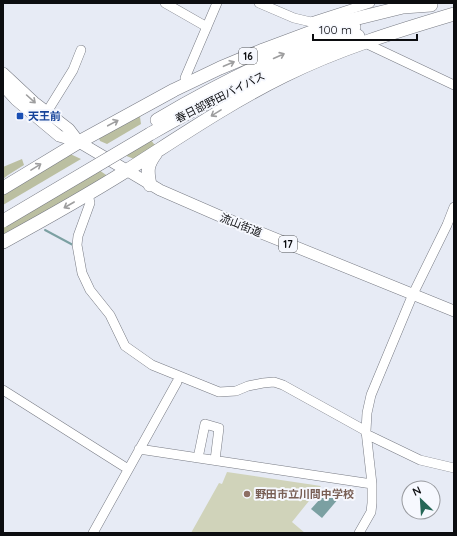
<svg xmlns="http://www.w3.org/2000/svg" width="457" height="536" font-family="Quicksand,'Noto Sans JP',sans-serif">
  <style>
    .green { fill: #d0d3ba }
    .forest { fill: #bbbfa1 }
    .water { fill: #7ba0a2 }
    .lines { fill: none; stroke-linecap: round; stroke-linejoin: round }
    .stream { stroke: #7ba0a2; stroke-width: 2 }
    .minor-casing { stroke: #787b84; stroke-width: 10 }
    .major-casing { stroke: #787b84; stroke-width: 12 }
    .highway-casing { stroke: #787b84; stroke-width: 14 }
    .minor { stroke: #fff; stroke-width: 9 }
    .major { stroke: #fff; stroke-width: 11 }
    .highway { stroke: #fff; stroke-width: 13 }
    .highway-bridge-casing { stroke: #787b84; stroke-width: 14; stroke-linecap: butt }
    .highway-bridge { stroke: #fff; stroke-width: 13 }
    .oneway { stroke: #9e9e9f }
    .transit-dot { fill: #1a4fb4; stroke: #f6f8fe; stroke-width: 1.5 }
    .education-dot { fill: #8d6e63; stroke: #f6f8fe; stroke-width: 1.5 }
    .labels { text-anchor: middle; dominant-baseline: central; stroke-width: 4; stroke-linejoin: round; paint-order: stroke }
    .shield { fill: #f6f8fe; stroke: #525457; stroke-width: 1 }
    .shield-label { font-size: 10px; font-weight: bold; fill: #0c0d10 }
    .street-label { font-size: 11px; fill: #0c0d10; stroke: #f6f8fe }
    .transit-label { font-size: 11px; font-weight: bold; fill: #164399; stroke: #f6f8fe; text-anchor: start }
    .education-label { font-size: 11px; font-weight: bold; fill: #785e54; stroke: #f6f8fe; text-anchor: start }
  </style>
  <rect width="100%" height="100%" fill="#e7ebf5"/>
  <!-- green -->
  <path class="green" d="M227,472l94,14 -29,36 13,11h-114l28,-50 3,1z"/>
  <!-- forest -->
  <path class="forest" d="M142,114l-2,3 1,7 -34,20 -7,-3 -2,-5z
    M150,139l4,5 4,1 -24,14 -10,-4z
    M68,153l13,6 -78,46v-12z
    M22,159l2,6 -16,10 -5,4v-12z
    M99,170l10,7 -106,61v-12z"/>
  <!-- water -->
  <path class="water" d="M329,489l10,9 -17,20 -11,-9z"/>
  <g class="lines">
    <!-- stream -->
    <path class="stream" d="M45,230l28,15"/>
    <!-- minor casing -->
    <g class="minor-casing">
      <path id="minor" d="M165,3l42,24
        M259,3l35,15 17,4 59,-19
        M365,43l89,42
        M188,83l-3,-5 32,-75
        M48,113l2,-6 23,-37 8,-20
        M88,194l2,9 -12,33 -1,9 5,28 8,17 20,25 15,31 27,19 67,27 17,-1 12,-5 15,-3 11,-1 9,3 83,46
        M3,390l125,79
        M366,434l54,26 34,8
        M139,449l233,35
        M198,458l7,-34 14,4 -4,32
        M93,533l84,-151
        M359,533l12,-21 1,-9v-19l-6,-53 1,-18 4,-18 42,-101 34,-69 7,-18"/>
    </g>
    <!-- major casing -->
    <g class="major-casing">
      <path id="major" d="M3,73l31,29 35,27 10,13
        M3,86l13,14 43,36 20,6 81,48 62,27 232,94"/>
    </g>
    <!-- highway casing -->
    <g class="highway-casing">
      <path id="highway" d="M157,120c63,-37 127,-69 197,-93
        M150,134c67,-38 135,-74 208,-98
        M150,185c-3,-15 -3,-20 6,-32
        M3,188l76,-46 95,-52 46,-22 43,-18 67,-25 73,-18 28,-2
        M3,242c42,-23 83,-46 123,-71 52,-33 103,-68 158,-95 54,-27 113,-45 170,-62"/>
    </g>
    <!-- minor -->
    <use href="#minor" class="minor"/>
    <!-- major -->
    <use href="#major" class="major"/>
    <!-- highway -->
    <use href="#highway" class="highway"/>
    <!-- highway-bridge casing -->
    <g class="highway-bridge-casing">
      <path id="highway-bridge" d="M3,221l147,-87"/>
    </g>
    <!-- highway-bridge -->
    <use href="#highway-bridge" class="highway-bridge"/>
  </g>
  <!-- one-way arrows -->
  <defs><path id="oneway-shaft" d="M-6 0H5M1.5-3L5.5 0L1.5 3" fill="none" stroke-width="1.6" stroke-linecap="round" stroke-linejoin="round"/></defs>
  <g class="oneway">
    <use href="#oneway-shaft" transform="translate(279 56) rotate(-24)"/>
    <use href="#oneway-shaft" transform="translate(229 64) rotate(-23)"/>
    <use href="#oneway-shaft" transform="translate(31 99) rotate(42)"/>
    <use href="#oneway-shaft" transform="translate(216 113) rotate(148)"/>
    <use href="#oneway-shaft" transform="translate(113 123) rotate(-28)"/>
    <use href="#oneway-shaft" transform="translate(36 167) rotate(-32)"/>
    <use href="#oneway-shaft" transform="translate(69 205) rotate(150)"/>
  </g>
  <!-- markers -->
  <rect class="transit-dot" x="16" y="112" width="8" height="8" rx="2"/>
  <circle class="education-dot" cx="247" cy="494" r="4"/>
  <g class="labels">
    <!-- shield labels -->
    <g class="shield">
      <rect x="239" y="48" width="18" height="16" rx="3"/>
      <rect x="279" y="236" width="18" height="16" rx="3"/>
    </g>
    <g class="shield-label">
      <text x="248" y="56">16</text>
      <text x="288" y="244">17</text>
    </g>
    <!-- street labels -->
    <g class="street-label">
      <text transform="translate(220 97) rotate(-27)">春日部野田バイパス</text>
      <text transform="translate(241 225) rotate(22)">流山街道</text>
    </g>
    <!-- transit labels -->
    <g class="transit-label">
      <text x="28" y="116">天王前</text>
    </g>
    <!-- education labels -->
    <g class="education-label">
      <text x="255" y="494">野田市立川間中学校</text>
    </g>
  </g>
  <!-- border -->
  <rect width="457" height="536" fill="none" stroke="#0c0d10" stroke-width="8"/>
  <!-- north arrow -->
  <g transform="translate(421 500) rotate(335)"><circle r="19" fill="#f6f8fe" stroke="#989a9f"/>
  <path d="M0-3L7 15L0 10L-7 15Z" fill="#256656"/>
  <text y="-6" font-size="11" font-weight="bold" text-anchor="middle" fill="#0c0d10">N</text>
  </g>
  <!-- scale -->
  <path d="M313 34v6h104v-6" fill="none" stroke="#0c0d10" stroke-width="2"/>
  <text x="319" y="34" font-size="12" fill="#0c0d10" stroke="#f6f8fe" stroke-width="3" paint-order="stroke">100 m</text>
</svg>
